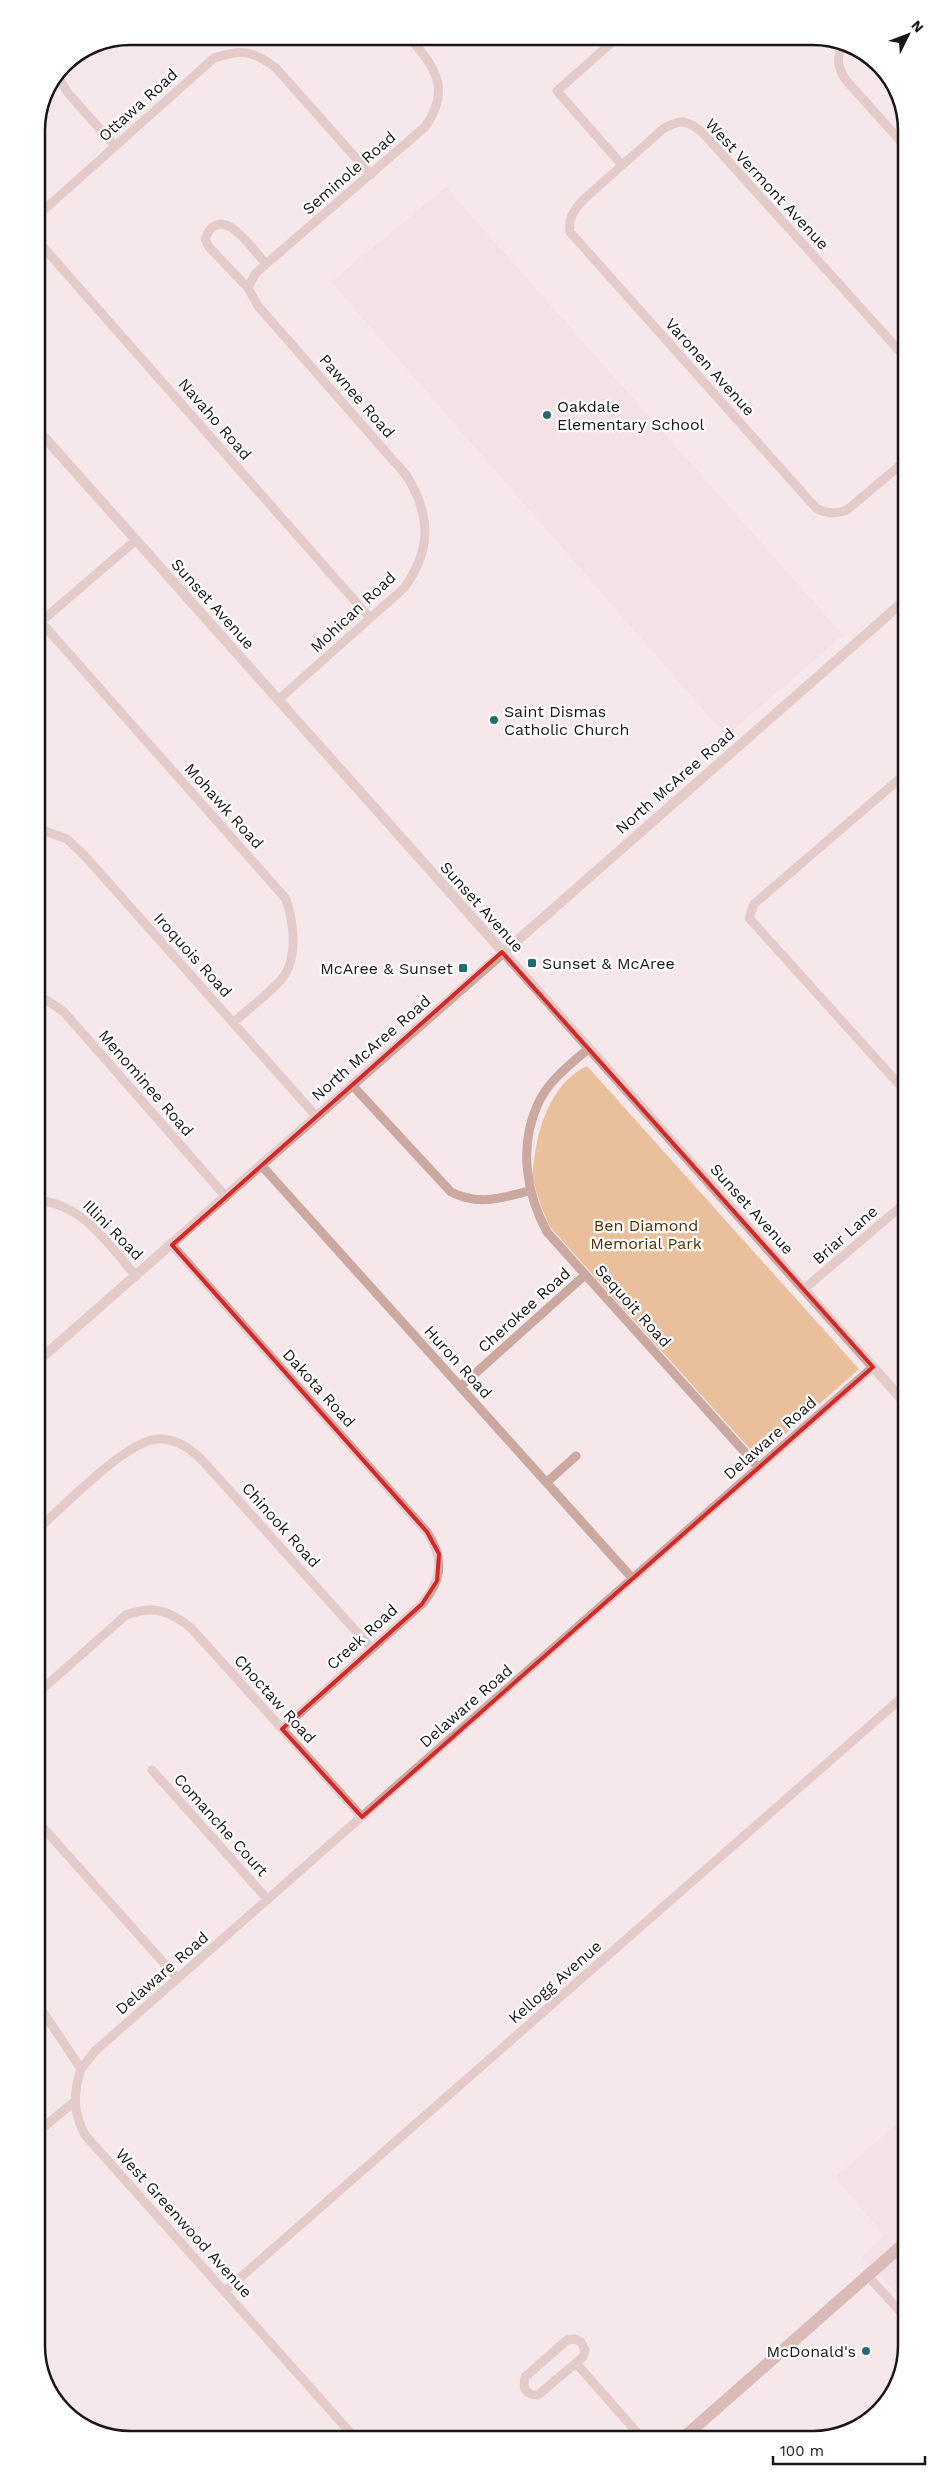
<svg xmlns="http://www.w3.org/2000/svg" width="943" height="2476" font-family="'Work Sans',sans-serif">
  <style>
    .built { fill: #f0d9df }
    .green { fill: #e9c09b }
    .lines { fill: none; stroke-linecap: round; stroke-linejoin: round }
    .minor { stroke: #cba8a0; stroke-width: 9 }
    .tertiary { stroke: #cba8a0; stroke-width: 10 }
    .secondary { stroke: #b9867b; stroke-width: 12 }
    .marked { fill: none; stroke: #d62828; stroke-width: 4; stroke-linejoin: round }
    .poi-dot { fill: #206c70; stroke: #fff; stroke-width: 2 }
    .labels { text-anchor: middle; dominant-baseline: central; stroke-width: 4.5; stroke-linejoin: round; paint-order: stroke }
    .street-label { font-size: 16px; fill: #1a1516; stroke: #fff }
    .poi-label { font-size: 16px; fill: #1a1516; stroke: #fff; text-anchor: start }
    .park-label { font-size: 16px; fill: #522f02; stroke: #fff }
    .rim { fill: none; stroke: #1a1516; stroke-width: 2.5 }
  </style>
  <rect width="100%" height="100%" fill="#f6e7eb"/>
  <!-- built -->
  <path class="built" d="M446,187l397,448 -117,101 -395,-454z
    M906,2116l1,189 -45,-48 22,-22 -49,-58z"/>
  <!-- green -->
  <path class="green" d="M587,1066l272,303 -101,89 -208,-231c-7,-16 -14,-32 -17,-50 -1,-7 1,-16 2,-23 5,-34 19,-72 52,-88z"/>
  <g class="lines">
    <!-- minor -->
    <path class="minor" d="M619,36l-62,55 65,74
      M842,46c-6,13 -4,21 3,33l59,66
      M58,77l10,16 47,53
      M37,216l177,-158c28,-9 38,-8 62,10l95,107
      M37,240l333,378
      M266,264c-14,-16 -46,-64 -61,-25l4,8 39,41 10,18 148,169c25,39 26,75 -2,113l-126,112
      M248,288l7,-14 11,-10 159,-137c27,-38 10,-60 -17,-91
      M904,356l-201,-223c-16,-13 -22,-15 -40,-4l-80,71c-9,11 -15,17 -13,32l246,276c11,6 19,6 31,2l57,-48
      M41,622l245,277c8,25 13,61 -6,82 -14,15 -32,28 -47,42
      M37,625l99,-85
      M904,775l-150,129 -5,14 156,173
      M37,828l30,11 17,16 232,261
      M38,997l7,2 19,13 162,185
      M588,1049c-19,16 -41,33 -51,57 -18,41 -11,87 10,126l212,236
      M352,1085l99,107c28,14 50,6 78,-1
      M262,1166l371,413
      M38,1200c46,5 70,44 98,76
      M172,1245l255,287c17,26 16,47 -5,72l-140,125
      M804,1289l101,-86
      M460,1387l125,-112
      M547,1482l29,-26
      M38,1529c24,-21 90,-90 120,-90 18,-1 32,9 44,21l170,189
      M39,1692l87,-77c27,-10 43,-5 65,13l171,189
      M152,1770l116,130
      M39,1823l139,156
      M39,2006l42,63c-8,24 -8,43 4,66l271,304
      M81,2069l14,-18 778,-684
      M39,2131l36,-30
      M867,2275l40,44
      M225,2291l681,-597
      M575,2339l6,3 4,8 -2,7 -45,38c-12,0 -16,-6 -13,-18l42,-37z
      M576,2363l65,74"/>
    <!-- tertiary -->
    <path class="tertiary" d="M37,429l868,974
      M38,1361l866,-760"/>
    <!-- secondary -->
    <path class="secondary" d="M684,2437l223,-196"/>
  </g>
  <!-- marked area -->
  <path d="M0 0H943V2476H0ZM502,952l371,415 -511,450 -80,-88 140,-125 15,-23 2,-27 -12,-22 -255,-287z" fill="#f6e7eb" fill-opacity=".55" fill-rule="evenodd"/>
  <path class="marked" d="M502,952l371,415 -511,450 -80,-88 140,-125 15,-23 2,-27 -12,-22 -255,-287z"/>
  <!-- markers -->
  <g class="poi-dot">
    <circle cx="547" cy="415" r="5"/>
    <circle cx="494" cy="720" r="5"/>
    <rect x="527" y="958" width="10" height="10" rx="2.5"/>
    <rect x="458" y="963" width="10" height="10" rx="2.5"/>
    <circle cx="866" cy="2351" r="5"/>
  </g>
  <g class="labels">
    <!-- street labels -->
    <g class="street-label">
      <text transform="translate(138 105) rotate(-42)">Ottawa Road</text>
      <text transform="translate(349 173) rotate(-41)">Seminole Road</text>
      <text transform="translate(767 184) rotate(47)">West Vermont Avenue</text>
      <text transform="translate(710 367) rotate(48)">Varonen Avenue</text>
      <text transform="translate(357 396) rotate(49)">Pawnee Road</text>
      <text transform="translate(215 419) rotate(49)">Navaho Road</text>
      <text transform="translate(213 604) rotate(48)">Sunset Avenue</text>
      <text transform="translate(353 612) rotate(-43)">Mohican Road</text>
      <text transform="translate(675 781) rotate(-41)">North McAree Road</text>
      <text transform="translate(224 806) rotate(48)">Mohawk Road</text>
      <text transform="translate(482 907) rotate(48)">Sunset Avenue</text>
      <text transform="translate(193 955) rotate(48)">Iroquois Road</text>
      <text transform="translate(371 1048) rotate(-41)">North McAree Road</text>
      <text transform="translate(146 1083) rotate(49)">Menominee Road</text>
      <text transform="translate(752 1209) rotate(48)">Sunset Avenue</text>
      <text transform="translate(113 1230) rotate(45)">Illini Road</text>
      <text transform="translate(845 1235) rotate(-41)">Briar Lane</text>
      <text transform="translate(633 1306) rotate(48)">Sequoit Road</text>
      <text transform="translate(524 1310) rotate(-42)">Cherokee Road</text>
      <text transform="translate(458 1362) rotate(48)">Huron Road</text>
      <text transform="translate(319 1388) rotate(48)">Dakota Road</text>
      <text transform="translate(770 1438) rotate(-41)">Delaware Road</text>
      <text transform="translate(281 1525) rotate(48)">Chinook Road</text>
      <text transform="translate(362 1637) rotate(-42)">Creek Road</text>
      <text transform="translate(275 1699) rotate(48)">Choctaw Road</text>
      <text transform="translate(466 1706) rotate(-41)">Delaware Road</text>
      <text transform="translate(221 1825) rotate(48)">Comanche Court</text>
      <text transform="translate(162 1973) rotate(-41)">Delaware Road</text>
      <text transform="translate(555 1982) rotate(-41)">Kellogg Avenue</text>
      <text transform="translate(184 2223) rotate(48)">West Greenwood Avenue</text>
    </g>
    <!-- poi labels -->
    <g class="poi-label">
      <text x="557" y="406">Oakdale<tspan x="557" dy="18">Elementary School</tspan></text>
      <text x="504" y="711">Saint Dismas<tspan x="504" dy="18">Catholic Church</tspan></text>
      <text x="542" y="963">Sunset &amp; McAree</text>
      <text x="453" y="968" text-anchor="end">McAree &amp; Sunset</text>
      <text x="856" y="2351" text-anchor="end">McDonald's</text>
    </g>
    <!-- park labels -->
    <g class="park-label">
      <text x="646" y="1225">Ben Diamond<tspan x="646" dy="18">Memorial Park</tspan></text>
    </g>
  </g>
  <!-- crop -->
  <path d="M0 0H943V2476H0ZM130 45H813A85 85 0 0 1 898 130V2346A85 85 0 0 1 813 2431H130A85 85 0 0 1 45 2346V130A85 85 0 0 1 130 45Z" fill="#fff" fill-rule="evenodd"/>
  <path class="rim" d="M130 45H813A85 85 0 0 1 898 130V2346A85 85 0 0 1 813 2431H130A85 85 0 0 1 45 2346V130A85 85 0 0 1 130 45Z"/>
  <!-- north arrow -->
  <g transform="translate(908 35) rotate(48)" stroke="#ffffff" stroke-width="4" paint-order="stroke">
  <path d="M0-4L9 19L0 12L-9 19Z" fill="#1a1516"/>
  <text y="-8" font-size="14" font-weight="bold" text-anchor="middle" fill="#1a1516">N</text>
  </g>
  <!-- scale -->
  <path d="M773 2456v8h152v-8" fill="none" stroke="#1a1516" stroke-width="2.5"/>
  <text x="780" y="2456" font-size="15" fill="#1a1516" stroke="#ffffff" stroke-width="4" paint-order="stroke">100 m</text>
</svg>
